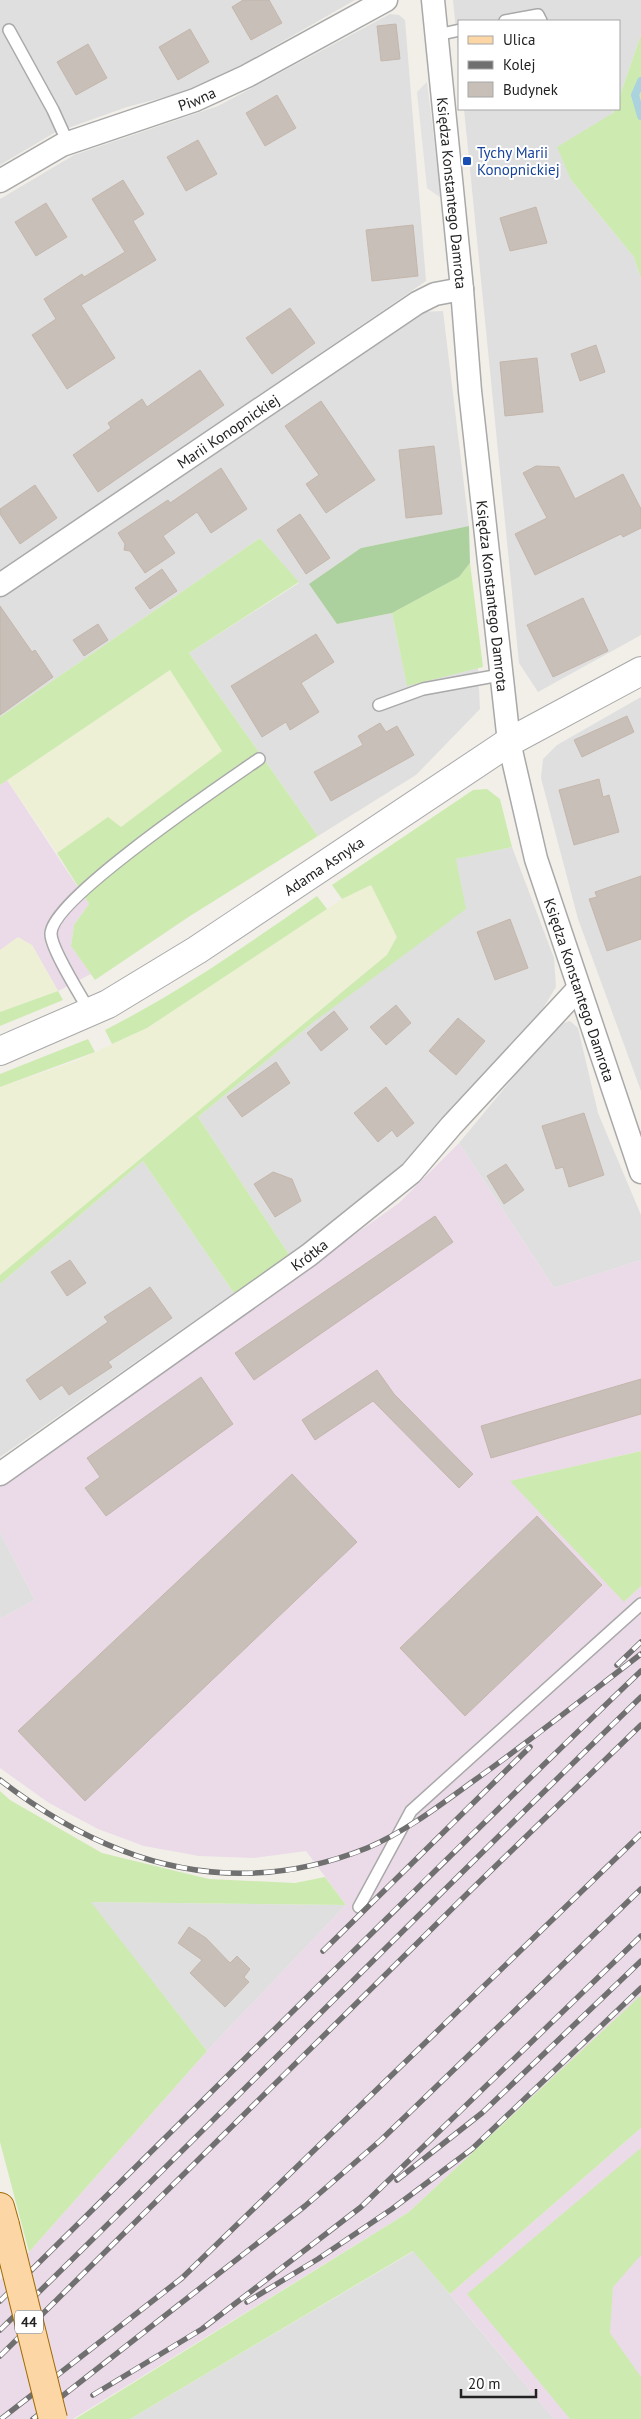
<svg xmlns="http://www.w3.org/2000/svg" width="641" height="2419" font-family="'PT Sans',sans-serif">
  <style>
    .residential { fill: #e0dfdf }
    .industrial { fill: #ebdbe8 }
    .farmland { fill: #eef0d5 }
    .grass { fill: #cdebb0 }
    .forest { fill: #add19e }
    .parking { fill: #e2e2e2 }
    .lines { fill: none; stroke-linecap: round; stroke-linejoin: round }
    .stream { stroke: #aad3df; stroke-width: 8 }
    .building { fill: #c7bfb8; stroke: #c4b6ab }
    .service-casing { stroke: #a9a9a9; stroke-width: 14 }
    .minor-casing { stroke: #a9a9a9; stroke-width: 25 }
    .tertiary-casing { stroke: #a9a9a9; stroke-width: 30 }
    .primary-casing { stroke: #a06b00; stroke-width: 30 }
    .service { stroke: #fff; stroke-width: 11 }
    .minor { stroke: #fff; stroke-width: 22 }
    .tertiary { stroke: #fff; stroke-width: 28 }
    .primary { stroke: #fcd6a4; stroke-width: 28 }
    .rail-casing { stroke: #707070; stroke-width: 5.5 }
    .rail { stroke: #fff; stroke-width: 4; stroke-dasharray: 11; stroke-linecap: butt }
    .primary-bridge-casing { stroke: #a06b00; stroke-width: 30; stroke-linecap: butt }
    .primary-bridge { stroke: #fcd6a4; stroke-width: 28 }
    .transit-dot { fill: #1a4fb4; stroke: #fff; stroke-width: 2 }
    .labels { text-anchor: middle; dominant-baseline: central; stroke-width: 4; stroke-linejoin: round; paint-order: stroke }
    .shield { fill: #fff; stroke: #646464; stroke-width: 1 }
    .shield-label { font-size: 14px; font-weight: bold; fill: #222 }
    .street-label { font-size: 15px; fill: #222; stroke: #fff }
    .transit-label { font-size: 15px; fill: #164399; stroke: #fff; text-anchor: start }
  </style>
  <rect width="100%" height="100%" fill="#f2efe9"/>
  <!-- residential -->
  <path class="residential" d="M0,0h355l-152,87 -76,20 -73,26 -54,32z
    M453,0h188v35l-21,60v-74h-160v49z
    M390,14l9,1 6,5 21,261 -426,291v-373l74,-44 144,-49z
    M464,109h151l-44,71 63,77 7,22v356l-103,57 -19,-29z
    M443,311l26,215 -108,22 -24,76 55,-11 15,72 71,-17 2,41 -64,66 -98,61 -129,-183 110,-70 -39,-45 -260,179v-121l422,-284z
    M641,697v394l-63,-172 -37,-141 2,-19 14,-14z
    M512,847l42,111 2,29 -17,28 -147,162 -102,79 -92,-139 117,-96 140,-162z
    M570,1021l8,7 20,85 43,102v45l-87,28 -95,-145 98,-118z
    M143,1161l91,132 -234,164v-173z
    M0,1532l35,68 -35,19z
    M90,1902l256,3 -139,146z
    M414,2251l140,168h-424z"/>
  <!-- industrial -->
  <path class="industrial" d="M7,780l82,124 -15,21 -3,21 20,28 -33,17 -26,-46 -32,5v-165z
    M459,1143l95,145 87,-28v191l-130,30 114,120 16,-15v409l-232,217 -336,207h-73v-139l29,-28 178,-201 139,-146 -40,-54 -52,7 -55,-2 -55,-10 -46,-17 -49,-26 -49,-35v-149l35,-19 -35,-68v-46l399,-283z
    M641,2128v291h-87l-104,-125z"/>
  <!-- farmland -->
  <path class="farmland" d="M170,670l53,82 -102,75 -13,-9 -51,35 -50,-73z
    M371,885l26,52 -10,18 -387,320v-188l76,-26 71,-33 195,-129z
    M18,937l14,8 26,46 -58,21v-62z"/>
  <!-- grass -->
  <path class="grass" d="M641,35v244l-7,-22 -63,-77 -14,-33 56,-34 2,-4h5v-14z
    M260,538l39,44 -110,71 129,183 -128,80 -95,64 -24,-34 3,-21 15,-21 -32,-51 51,-36 13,10 101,-76 -52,-81 -170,115v-68z
    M470,563l13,104 -76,19 -15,-73 67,-36z
    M487,789l13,10 12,48 -56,12 10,50 -151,112 -117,96 92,139 -56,37 -91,-132 -143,123v-9l387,-320 10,-18 -26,-52 -29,14 -10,-14 141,-95z
    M317,896l10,13 -180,119 -35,16 -7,-14c75,-38 143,-86 212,-134z
    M58,991l5,9 -63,26v-14z
    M88,1039l7,13 -95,35v-13z
    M641,1451v135l-17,16 -114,-121z
    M0,1791l10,9 92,53 107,26 86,4 30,-6 21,28 -255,-3 116,149 -178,201 -29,-110z
    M641,1995v133l-191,166 -37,-43 -283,168h-55l334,-207z
    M641,2148v107l-28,32 -3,46 31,44v42h-71l-103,-125z"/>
  <!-- forest -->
  <path class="forest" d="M469,526l1,37 -11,14 -67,36 -55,11 -28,-40 52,-36z"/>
  <!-- parking -->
  <path class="parking" d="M427,82l14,116 -14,-10 -10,-96z"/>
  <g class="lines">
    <!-- stream -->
    <path class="stream" d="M641,81l-6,14 6,21"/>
  </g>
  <!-- building -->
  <path class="building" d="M243,0h26l13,23 -31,17 -19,-33z
    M396,24l4,35 -19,2 -4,-35z
    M190,29l19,33 -31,18 -19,-33z
    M88,44l19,34 -31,17 -19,-33z
    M277,95l19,33 -31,18 -19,-33z
    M198,140l19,34 -31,17 -19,-34z
    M123,180l21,34 -11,7 23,39 -75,45 34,53 -48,31 -35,-54 24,-16 -12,-20 38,-25 2,3 41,-25 -33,-53z
    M46,203l21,34 -31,19 -21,-34z
    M536,207l11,36 -37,8 -10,-33z
    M413,225l5,51 -46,5 -6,-51z
    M290,308l25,35 -43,31 -26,-36z
    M596,345l9,27 -25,9 -9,-27z
    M537,358l6,54 -38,4 -5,-54z
    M200,370l24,35 -126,87 -25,-37 38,-27 -3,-5 34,-24 5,8z
    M321,401l54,79 -49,33 -20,-29 13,-9 -34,-49z
    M434,446l8,68 -36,4 -7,-68z
    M536,466l23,1 16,32 48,-25 18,35v19l-18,9 -2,-3 -86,41 -20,-41 32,-16 -24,-45z
    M221,468l26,41 -36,24 -14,-21 -34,24 12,17 -30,20 -15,-22 -6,-1 1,-6 -7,-11 50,-33 2,3z
    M35,485l22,33 -37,26 -20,-30v-5z
    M300,514l30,44 -24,16 -29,-44z
    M162,569l15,22 -27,18 -15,-21z
    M583,598l25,53 -55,26 -26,-52z
    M0,606l32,46 3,-2 18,27 -53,38z
    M98,624l10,16 -24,16 -11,-16z
    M316,634l18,28 -33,21 18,29 -29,18 -4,-8 -24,15 -31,-51z
    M627,716l7,16 -52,25 -8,-17z
    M380,723l6,9 11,-6 17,29 -83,46 -17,-29 49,-27 -5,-9z
    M599,779l4,18 6,-2 10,37 -45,13 -15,-55z
    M641,876v63l-34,12 -18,-52 8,-2 -2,-5z
    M510,919l18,49 -33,12 -18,-48z
    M396,1005l15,18 -25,22 -16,-18z
    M334,1011l14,18 -27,22 -14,-18z
    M458,1018l27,23 -29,34 -27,-24z
    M276,1062l14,21 -48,34 -15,-20z
    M386,1087l28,36 -17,14 -5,-7 -14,12 -24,-29z
    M584,1113l20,62 -35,12 -6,-20 -7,2 -14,-43z
    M506,1164l18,26 -20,14 -17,-28z
    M273,1172l19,7 9,22 -26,16 -21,-33z
    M435,1216l18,26 -199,138 -19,-27z
    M70,1260l16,23 -19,13 -16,-24z
    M150,1287l22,31 -64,44 4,5 -43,28 -7,-10 -22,15 -14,-20 82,-58 -4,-5z
    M377,1370l17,24 79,80 -14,14 -86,-87 -58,39 -13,-20z
    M201,1377l32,47 -127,92 -21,-28 15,-11 -13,-19z
    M641,1379v35l-150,44 -10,-32z
    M292,1474l65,68 -272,259 -67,-70z
    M537,1516l65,69 -137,131 -65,-68z
    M189,1927l17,11 24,25 7,-7 13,13 -6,8 5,5 -24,25 -35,-34 12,-13 -24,-17z"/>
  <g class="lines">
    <!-- service casing -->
    <g class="service-casing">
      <path id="service" d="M505,21l33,-6 3,6
        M9,30l44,80 15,33
        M437,35l23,-5
        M379,705l44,-16 77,-14
        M90,1012c-9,-16 -39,-63 -39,-78 -1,-34 175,-152 208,-175
        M359,1907l52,-96 230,-207"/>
    </g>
    <!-- minor casing -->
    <g class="minor-casing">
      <g id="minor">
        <path id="s1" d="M433,0l29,289 8,102 39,351 27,117 105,313"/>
        <path id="s2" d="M0,181l62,-36 133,-45 52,-24 139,-76"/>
        <path id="s3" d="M0,585l417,-282 18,-9 27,-5"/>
        <path id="s4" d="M0,1474l309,-219 102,-82 40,-47 127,-137"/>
      </g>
    </g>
    <!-- tertiary casing -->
    <g class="tertiary-casing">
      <g id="tertiary">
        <path id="s5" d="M0,1051l108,-47 89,-54 312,-208 132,-71"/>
      </g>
    </g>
    <!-- primary casing -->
    <g class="primary-casing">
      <path id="primary" d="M0,2207l5,18"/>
    </g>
    <!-- service -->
    <use href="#service" class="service"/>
    <!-- minor -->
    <use href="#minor" class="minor"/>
    <!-- tertiary -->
    <use href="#tertiary" class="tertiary"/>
    <!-- primary -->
    <use href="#primary" class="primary"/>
    <!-- rail casing -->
    <g class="rail-casing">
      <path id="rail" d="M617,1665l24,-23
        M0,1780c110,85 233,122 367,68 38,-16 72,-42 105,-66 58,-41 113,-85 169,-128
        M323,1951l207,-204
        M397,2180l85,-67 159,-152
        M0,2301c214,-210 424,-423 641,-630
        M247,2302l71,-43 74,-50 80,-60 169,-161
        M0,2330c215,-209 425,-424 641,-633
        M0,2356l471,-466 170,-165
        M93,2395l109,-66 159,-122 280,-271
        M1,2419l181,-141 459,-444
        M33,2419l272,-213 76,-66 260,-251"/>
    </g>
    <!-- rail -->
    <use href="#rail" class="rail"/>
    <!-- primary-bridge casing -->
    <g class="primary-bridge-casing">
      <path id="primary-bridge" d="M5,2225l48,194"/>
    </g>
    <!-- primary-bridge -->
    <use href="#primary-bridge" class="primary-bridge"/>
  </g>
  <!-- markers -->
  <rect class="transit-dot" x="462" y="156" width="10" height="10" rx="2.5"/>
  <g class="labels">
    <!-- shield labels -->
    <rect class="shield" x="15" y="2310.5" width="28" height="23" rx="4"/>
    <g class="shield-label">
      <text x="29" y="2322">44</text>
    </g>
    <!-- street labels -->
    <g class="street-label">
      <text stroke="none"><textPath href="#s2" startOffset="214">Piwna</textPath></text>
      <text stroke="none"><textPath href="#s1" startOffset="194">Księdza Konstantego Damrota</textPath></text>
      <text stroke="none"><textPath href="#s3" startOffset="275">Marii Konopnickiej</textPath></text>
      <text stroke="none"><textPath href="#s1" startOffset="599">Księdza Konstantego Damrota</textPath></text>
      <text stroke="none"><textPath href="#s5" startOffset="374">Adama Asnyka</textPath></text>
      <text stroke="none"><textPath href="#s1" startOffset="1004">Księdza Konstantego Damrota</textPath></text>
      <text stroke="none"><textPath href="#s4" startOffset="379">Krótka</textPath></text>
    </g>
    <!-- transit labels -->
    <g class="transit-label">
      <text x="477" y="152">Tychy Marii<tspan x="477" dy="17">Konopnickiej</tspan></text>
    </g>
  </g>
  <!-- legend -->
  <rect x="458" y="20" width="162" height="90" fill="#ffffff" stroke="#a7a7a7"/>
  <rect x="468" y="36" width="25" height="8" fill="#fcd6a4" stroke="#a7a7a7"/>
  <text x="503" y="45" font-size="15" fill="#222222">Ulica</text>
  <rect x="468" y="61" width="25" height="8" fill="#707070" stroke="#a7a7a7"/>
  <text x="503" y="70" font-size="15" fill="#222222">Kolej</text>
  <rect x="468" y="82" width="25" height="15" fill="#c7bfb8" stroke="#a7a7a7"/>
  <text x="503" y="95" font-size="15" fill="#222222">Budynek</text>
  <!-- scale -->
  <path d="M461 2389v8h75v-8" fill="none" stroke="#222222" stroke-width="2.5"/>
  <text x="468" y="2389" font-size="15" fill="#222222" stroke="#ffffff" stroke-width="4" paint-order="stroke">20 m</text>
</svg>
